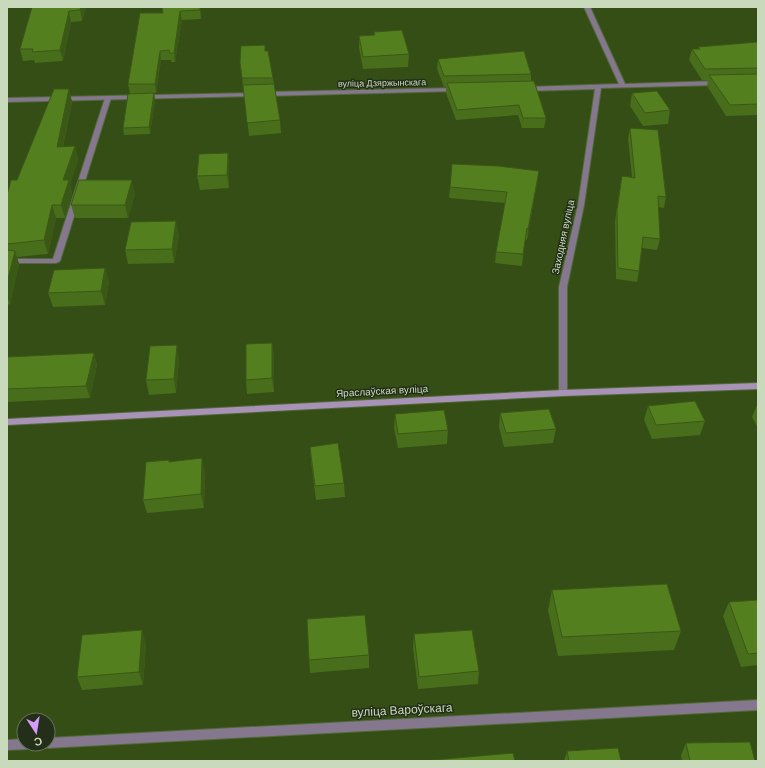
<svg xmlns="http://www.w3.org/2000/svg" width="765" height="768" font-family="'DM Sans',sans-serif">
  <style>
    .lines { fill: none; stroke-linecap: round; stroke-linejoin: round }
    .lane-casing { stroke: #526a37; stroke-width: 2 }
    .street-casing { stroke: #526a37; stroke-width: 2 }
    .secondary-casing { stroke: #526a37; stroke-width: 2 }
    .lane { fill: #84778e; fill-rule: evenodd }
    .street { fill: #84778e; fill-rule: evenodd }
    .secondary { fill: #a892b7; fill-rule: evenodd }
    .wall { fill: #486d1b }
    .shaded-wall { fill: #3b5916 }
    .building { fill: #547f1f; stroke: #3b5916 }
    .labels { text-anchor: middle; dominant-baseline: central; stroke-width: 3; stroke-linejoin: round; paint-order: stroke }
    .far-street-label { font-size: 9px; fill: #c9d9bb; stroke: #232f18 }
    .street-label { font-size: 10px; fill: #c9d9bb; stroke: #232f18 }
    .near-street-label { font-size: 12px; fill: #c9d9bb; stroke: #232f18 }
  </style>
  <rect width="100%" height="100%" fill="#344e16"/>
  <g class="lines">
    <!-- lane casing -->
    <g class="lane-casing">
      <path id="lane" d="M108,96l3,2 -51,163 -4,2h-49v-4h46l52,-161z"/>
    </g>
    <!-- street casing -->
    <g class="street-casing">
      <path id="street" d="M584,7h6l35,77 93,-3 3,2 -3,2 -117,3 -17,117 -17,82v106l-4,3 -4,-3v-106l19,-82 17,-116 -69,2 -3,-2 3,-2 93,-3z
        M456,88l2,1v2l-192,5 -3,-2 3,-2z
        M254,93l3,2 -1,1 -249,6v-4z
        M758,700v10l-710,38 -4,-1 -1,-3h5v-6z
        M24,739v5h10l-1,4 -4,1 -22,1v-10z"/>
    </g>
    <!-- secondary casing -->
    <g class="secondary-casing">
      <path id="secondary" d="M758,383v6l-195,7 -556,29v-6l556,-29z"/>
    </g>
    <!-- lane -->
    <use href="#lane" class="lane"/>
    <!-- street -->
    <use href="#street" class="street"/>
    <!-- secondary -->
    <use href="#secondary" class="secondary"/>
  </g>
  <!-- wall -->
  <path class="wall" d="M32,7h54l-4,14 -11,1 -8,39 -28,2 -1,-3 -11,1 -3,-12z
    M162,7h38l1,12 -19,1 -7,42h-4v-2h-10l-5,33 -26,1 -2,-10 35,-71z
    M374,32l35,22 -1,13 -45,2 -4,-21v-12l15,-1z
    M758,42v73l-32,1 -19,-30 1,-6h-6l-13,-20 3,-11h6v-2z
    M265,51l8,27 7,42 1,13 -32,3 -9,-74z
    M438,59l93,15v7l15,37 -2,10h-22l-4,-13 -62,5 -10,-27v-7l-2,1 -7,-18z
    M69,89l3,13 -9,45 12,-1 3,14 -8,24 2,10 -7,24h-9l-8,36 -31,3 2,7 -9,40 -3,1v-110l10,-15z
    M154,93l1,7 -5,34 -26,1 -1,-7z
    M632,93l38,17 -2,14 -25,2 -13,-20z
    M630,128l36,69 -2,11 -6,-1 2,32 -3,11 -15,-2 -3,23 -2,11 -21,-3 -1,-58 5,-34 2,-11 10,1 -4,-38z
    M228,153l1,13v22l-29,2 -3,-14z
    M537,182l-10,58 -2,-1 -3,27 -27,-3 1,-11 9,-49 -56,-5 1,-11z
    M135,194l-7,24h-53l-4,-13z
    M179,235l-5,28 -46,1 -3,-14z
    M105,268l4,14 -4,23 -52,2 -5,-14z
    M272,343l2,14v35l-27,2 -1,-14z
    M94,353l3,12 -7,33 -83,4v-45z
    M179,359l-3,34 -27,2 -3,-15z
    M758,403v25l-6,-11z
    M648,406l57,15 -5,14 -48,4 -8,-19z
    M500,413l56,16 -3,14 -49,4 -5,-20z
    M395,414l53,16 -1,14 -49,4 -4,-20z
    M310,447l34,36 1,14 -29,3 -5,-39z
    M169,462l36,10 -1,36 -57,5 -4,-13z
    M552,590l129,41 -7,19 -116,6 -10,-46z
    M758,600v65l-17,2 -18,-51 6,-14z
    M414,634l65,37 -1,13 -60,5 -5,-41z
    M146,643l-3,42 -61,5 -5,-13z
    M369,655v13l-59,5 -1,-13z
    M686,743l69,18h-73l-1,-6z
    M567,751l2,10h-5z"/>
  <!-- shaded-wall -->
  <path class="shaded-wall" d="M81,7h5l-4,14 -2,-11z
    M69,11l2,11 -8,39 -3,-11z
    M180,11l2,9 -7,42 -1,-9z
    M160,51l1,9 -5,33 -1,-9z
    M69,89l3,13 -12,58 -3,-13z
    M154,93l1,7 -5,34 -1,-7z
    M75,146l3,14 -8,24 2,10 -7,24 -4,-13 2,-25z
    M228,153l1,13v22l-2,-13z
    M539,171l-2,11 -10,58 1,-11z
    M132,180l3,14 -7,24 -3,-13z
    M52,205l4,13 -8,36 -4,-14z
    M176,221l3,14 -5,28 -2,-14z
    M15,251l4,13 -9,40 -3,-8v-13z
    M105,268l4,14 -4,23 -4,-14z
    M272,343l2,14v35l-2,-14z
    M177,345l2,14 -3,34 -2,-14z
    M94,353l3,12 -7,33 -4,-12z
    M202,458l3,14 -1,36 -3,-14z
    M142,630l4,13 -3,42 -4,-13z"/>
  <!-- building -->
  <path class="building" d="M32,7h49l-1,3 -11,1 -9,39 -28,2 1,-3h-13z
    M162,7h38v3l-20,1 -6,42h-4l-1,-3 -9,1 -5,33h-27l12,-71h23z
    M402,30l7,24 -46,3 -4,-21 16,-1 -1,-3z
    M758,42v26l-53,1 -13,-20h8l-2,-2z
    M265,45v6h3l5,27h-31l-2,-16 1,-16z
    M524,51l7,23 -87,2 -6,-17z
    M758,74v30l-28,1 -21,-30z
    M534,81l12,37h-23l-4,-13 -62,5 -10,-27z
    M274,84l6,36 -33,3 -4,-38z
    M54,89h15l-12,58 18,-1 -12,34h6l-8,25h-9l-8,35 -37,4v-49l4,-15h6z
    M657,91l13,19 -25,3 -13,-20z
    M154,93l-5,34 -26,1 5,-34z
    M630,128l28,2 8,67 -8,-1 2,43 -17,-2 -4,34 -21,-3 -1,-58 5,-34 13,2z
    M228,153l-1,22 -30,1 2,-22z
    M452,164l46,2 41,5 -11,58 -1,-1 -4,26 -27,-2 11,-60 -57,-5z
    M79,180h53l-7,25h-54z
    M176,221l-4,28 -47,1 6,-28z
    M7,250l8,1 -8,32z
    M105,268l-4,23 -53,2 6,-23z
    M272,343v35l-26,2v-36z
    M177,345l-3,34 -28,1 4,-34z
    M94,353l-8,33 -79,3v-32z
    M695,401l10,20 -49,4 -8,-19z
    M549,409l7,20 -50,4 -6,-20z
    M444,410l4,20 -50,4 -3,-20z
    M338,443l6,40 -29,3 -5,-39z
    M202,458l-1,36 -58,6 3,-38 23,-2v2z
    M667,584l14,47 -119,6 -10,-47z
    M758,600v53l-10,1 -19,-52z
    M365,615l4,40 -60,5 -2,-41z
    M142,630l-3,42 -62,5 5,-42z
    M472,630l7,41 -60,6 -5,-43z
    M750,742l5,19h-65l-4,-18z
    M618,748l3,13h-52l-2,-10z
    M513,753l2,8h-93z"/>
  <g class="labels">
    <!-- far-street labels -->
    <g class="far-street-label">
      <text transform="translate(382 83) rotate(-1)">вуліца Дзяржынскага</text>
    </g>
    <!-- street labels -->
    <g class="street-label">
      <text transform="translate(563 237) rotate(-78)">Заходняя вуліца</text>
      <text transform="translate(382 391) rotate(-3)">Яраслаўская вуліца</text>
    </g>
    <!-- near-street labels -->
    <g class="near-street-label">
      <text transform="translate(402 710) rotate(-3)">вуліца Вароўскага</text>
    </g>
  </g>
  <!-- border -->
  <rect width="765" height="768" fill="none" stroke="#c9d9bb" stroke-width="16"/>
  <!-- north arrow -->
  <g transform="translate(36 732) rotate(168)"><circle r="19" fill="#232f18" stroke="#657359"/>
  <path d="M0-3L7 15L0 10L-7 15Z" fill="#d59cfb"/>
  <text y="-6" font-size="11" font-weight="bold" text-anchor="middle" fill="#c9d9bb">С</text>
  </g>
</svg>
